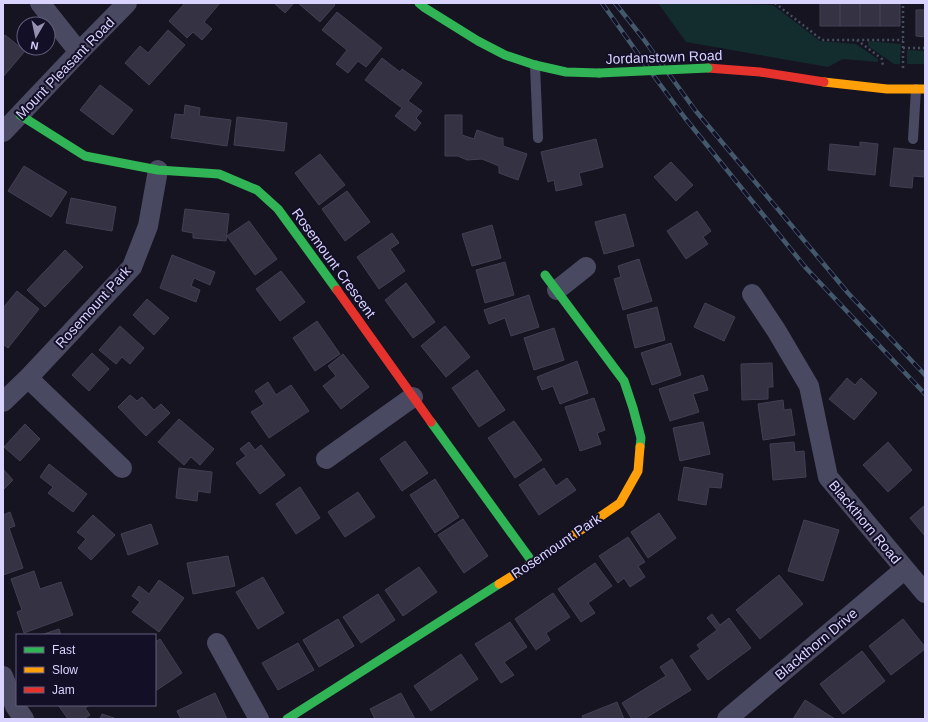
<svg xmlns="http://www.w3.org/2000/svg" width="928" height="722" font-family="Arial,sans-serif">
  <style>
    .green { fill: #132c2d }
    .building { fill: #343243; stroke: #433f54 }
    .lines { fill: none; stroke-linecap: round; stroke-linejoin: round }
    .path { stroke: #44505f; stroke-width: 2.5; stroke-dasharray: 2 3; stroke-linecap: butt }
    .lane { stroke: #4a4962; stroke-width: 10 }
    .street { stroke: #4a4962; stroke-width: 20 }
    .fast { stroke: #30b455; stroke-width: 9 }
    .slow { stroke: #ff9f0a; stroke-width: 9 }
    .jam { stroke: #e5322d; stroke-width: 9 }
    .rail-casing { stroke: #43596b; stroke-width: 4.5 }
    .rail { stroke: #130f26; stroke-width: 3; stroke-dasharray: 9; stroke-linecap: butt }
    .fast-bridge { stroke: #30b455; stroke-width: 9 }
    .labels { text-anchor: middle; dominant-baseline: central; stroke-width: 4; stroke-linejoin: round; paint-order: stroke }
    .street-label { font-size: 14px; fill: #d9d4ff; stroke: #130f26 }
  </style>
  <rect width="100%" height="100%" fill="#161421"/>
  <!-- green -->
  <path class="green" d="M658,3l115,2 47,36 36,3 22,15v3l-35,-3 -15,8 -142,-25z
    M868,41l33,3 -1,20h-6l-26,-18z
    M907,50l18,1v13h-18z"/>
  <!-- building -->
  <path class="building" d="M185,3h35l-16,19 8,7 -10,11 -9,-8 -6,6 -18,-17z
    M274,3h20l-9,10z
    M298,3h35l2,2 -15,17z
    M820,3h20v23h-20z
    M840,3h20v23h-20z
    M860,3h20v23h-20z
    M880,3h20v23h-20z
    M916,10h9v27l-9,-1z
    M337,12l45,36 -16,19 -8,-6 -10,12 -12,-9 11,-14 -25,-20z
    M168,30l17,15 -36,40 -24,-22 15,-17 8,7z
    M5,35l20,16 -22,26v-39z
    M382,58l18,14 2,-3 20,14 -14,18 14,10 -6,7 5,5 -6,8 -20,-15 7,-8 -37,-28z
    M100,85l33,25 -20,25 -33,-25z
    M185,105l15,3 -1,8 32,4 -4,26 -56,-8 4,-24 9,1z
    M445,115h17v20l12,4 3,-9 22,8h4v8l24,8 -9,26 -19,-7v-7l-17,-7 -15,1 -9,-4h-13z
    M237,117l50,6 -3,28 -50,-6z
    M596,139l7,28 -24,6 3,12 -26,6 -2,-11 -6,2 -7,-30z
    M860,142l18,2 -3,31 -47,-5 2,-26 30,3z
    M894,148l31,3v26l-12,-1 -1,12 -22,-2z
    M320,154l25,31 -26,20 -24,-32z
    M671,162l22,23 -17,16 -22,-24z
    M24,166l43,26 -16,25 -43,-26z
    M347,191l23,31 -25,19 -23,-32z
    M71,198l45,9 -4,24 -46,-8z
    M185,209l44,5 -3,27 -33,-3v-5l-11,-2z
    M697,211l14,20 -8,6 5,7 -22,15 -19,-28z
    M625,214l9,32 -30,8 -9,-32z
    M249,221l28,38 -22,16 -28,-39z
    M492,225l9,33 -29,8 -10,-32z
    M392,233l7,10 -9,6 15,22 -26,18 -22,-32z
    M65,250l18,17 -38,40 -18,-17z
    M172,255l43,17 -5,13 -16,-7 -3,8 9,4 -4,12 -36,-14z
    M639,259l13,42 -29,9 -9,-31 7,-2 -3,-11z
    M505,262l9,33 -29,8 -9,-33z
    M281,271l24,31 -25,19 -24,-32z
    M406,283l29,39 -22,16 -28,-38z
    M17,291l22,18 -31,39 -5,-4v-36z
    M529,295l10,32 -28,9 -6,-18 -16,6 -5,-14z
    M147,299l22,19 -15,17 -21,-20z
    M705,303l30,14 -11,24 -30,-14z
    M657,307l8,33 -30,8 -8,-33z
    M317,321l23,33 -25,17 -22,-33z
    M120,326l24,22 -14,16 -8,-7 -6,7 -17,-14z
    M445,326l25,31 -24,20 -25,-31z
    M554,328l10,32 -30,10 -10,-32z
    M671,343l10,32 -29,10 -11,-32z
    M92,353l17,16 -20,22 -17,-16z
    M343,354l26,33 -28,22 -18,-23 13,-10 -8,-10z
    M577,361l11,32 -28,11 -7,-18 -11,4 -5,-13z
    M772,363l1,24h-5v12l-26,1 -1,-36z
    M477,370l28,40 -26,17 -27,-39z
    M703,375l5,15 -15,4 6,18 -29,9 -11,-32z
    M847,378l8,7 6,-7 16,15 -23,27 -25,-21z
    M268,382l8,13 15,-10 18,26 -40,27 -18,-26 13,-8 -9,-13z
    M130,395l7,6 5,-4 12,13 7,-6 9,9 -24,23 -28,-29z
    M594,398l11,32 -8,3 4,11 -21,7 -15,-44z
    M783,400l1,10 7,-1 4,26 -32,5 -5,-36z
    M179,419l35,30 -14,16 -9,-8 -7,8 -26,-23z
    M514,421l28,39 -27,18 -27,-40z
    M703,422l7,32 -30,7 -7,-33z
    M25,424l15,15 -20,22 -16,-14z
    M405,441l23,32 -26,18 -22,-32z
    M249,442l6,8 6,-5 24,30 -25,19 -24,-31 10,-7 -6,-7z
    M794,442l1,10 9,-1 2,26 -33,3 -3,-36z
    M888,442l24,28 -24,22 -25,-27z
    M49,464l38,30 -14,18 -25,-19 5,-6 -13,-10z
    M684,467l39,7 -2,14 -12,-1 -3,18 -28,-5z
    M179,468l33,4 -2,21 -12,-2 -1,10 -21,-3z
    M544,468l12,18 11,-8 9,12 -37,25 -20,-30z
    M3,469l10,11 -10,10z
    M435,479l24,38 -24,16 -25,-38z
    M300,487l20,31 -24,16 -20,-30z
    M358,492l17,25 -30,20 -17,-25z
    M925,505v31l-15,-18z
    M10,512l5,14 -6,2 14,40 -20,7v-60z
    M659,513l17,25 -28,20 -17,-26z
    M93,515l22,20 -24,25 -13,-12 8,-9 -9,-7z
    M463,519l25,37 -24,17 -26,-38z
    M804,520l35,10 -16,51 -35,-10z
    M151,524l7,20 -30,11 -7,-21z
    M628,537l17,25 -7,4 7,11 -15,10 -6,-9 -6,5 -19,-27z
    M228,556l7,30 -42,8 -6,-31z
    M595,563l17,23 -24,17 7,10 -14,9 -23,-33z
    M419,567l18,25 -34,24 -18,-26z
    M34,571l6,18 21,-7 12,33 -49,18 -7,-21 5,-2 -11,-31z
    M779,575l24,29 -43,35 -24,-29z
    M263,577l21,36 -26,16 -22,-37z
    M159,580l25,18 -25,34 -27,-20 8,-10 -8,-6 7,-10 10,8z
    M553,593l17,24 -24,16 4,7 -14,10 -21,-31z
    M378,594l17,26 -34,23 -18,-26z
    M712,614l8,11 9,-7 22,30 -43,32 -18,-24 10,-7 -3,-4 20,-15 -10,-12z
    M338,619l16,27 -35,21 -16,-27z
    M903,619l22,28v2l-34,26 -22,-29z
    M510,622l17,25 -23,15 10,13 -13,8 -26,-39z
    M59,629l2,6h-20z
    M160,639l22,34 -25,17 -2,-2v-46z
    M298,643l16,27 -36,20 -16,-27z
    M862,651l23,30 -42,33 -23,-30z
    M461,654l17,25 -47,32 -17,-25z
    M672,659l19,31 -47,29h-12l-10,-16 44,-27 -6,-9z
    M215,693l12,26h-46l-4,-8z
    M401,693l14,26h-40l-5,-10z
    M805,700l30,19h-42z
    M617,702l7,17h-41l-1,-3z
    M58,705h32l-5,3 5,7 -6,4h-16z
    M102,714l15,5h-17z"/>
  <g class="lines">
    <!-- path -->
    <path class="path" d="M775,3l47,37h81
      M857,40l25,19 1,8
      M903,48h22
      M903,68v-65"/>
    <!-- lane -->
    <path class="lane" d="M535,65l3,73
      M913,139l3,-50"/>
    <!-- street -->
    <path class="street" d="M40,3l39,49
      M3,132l76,-80 48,-49
      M557,290l29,-23
      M752,294l24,36 33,56 19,91 97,116
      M28,378l94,90
      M3,402l25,-24 104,-111 16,-41 10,-56
      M326,459l87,-62
      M217,643l42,76
      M3,676l12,30 9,13
      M727,719l178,-150"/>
    <!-- fast -->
    <path class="fast" d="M419,3l6,5 53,33 27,14 30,10 31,7 33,1
      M20,115l65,41 73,14 61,4 38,16 21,19 59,81
      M545,275l79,106 9,27 8,30 -1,9
      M431,422l102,141
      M287,719l212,-135"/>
    <!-- slow -->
    <path class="slow" d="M824,82l63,7h38
      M499,584l34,-21 87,-60 18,-32 2,-24"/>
    <!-- jam -->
    <path class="jam" d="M708,68l52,4 64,10
      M337,290l94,132"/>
    <!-- rail casing -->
    <g class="rail-casing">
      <path id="rail" d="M602,3l54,76 29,39 121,150 119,126
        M615,3l27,34 53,73 153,183 77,82"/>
    </g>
    <!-- rail -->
    <use href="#rail" class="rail"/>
    <!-- fast-bridge -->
    <path class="fast-bridge" d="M599,73l109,-5"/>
  </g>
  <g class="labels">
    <!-- street labels -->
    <g class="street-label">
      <text transform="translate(664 57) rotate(-2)">Jordanstown Road</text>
      <text transform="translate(65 68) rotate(-46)">Mount Pleasant Road</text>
      <text transform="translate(334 263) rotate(54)">Rosemount Crescent</text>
      <text transform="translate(93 307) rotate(-48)">Rosemount Park</text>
      <text transform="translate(865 522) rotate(50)">Blackthorn Road</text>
      <text transform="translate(556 546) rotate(-34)">Rosemount Park</text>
      <text transform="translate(816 644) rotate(-40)">Blackthorn Drive</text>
    </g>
  </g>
  <!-- border -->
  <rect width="928" height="722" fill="none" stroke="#d9d4ff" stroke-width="8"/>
  <!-- legend -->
  <rect x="16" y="634" width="140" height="72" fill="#130f26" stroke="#625e7d"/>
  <rect x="24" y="647" width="20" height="6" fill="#30b455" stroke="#625e7d"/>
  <text x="52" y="654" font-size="12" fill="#d9d4ff">Fast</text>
  <rect x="24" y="667" width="20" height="6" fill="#ff9f0a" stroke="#625e7d"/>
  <text x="52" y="674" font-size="12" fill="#d9d4ff">Slow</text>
  <rect x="24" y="687" width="20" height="6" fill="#e5322d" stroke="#625e7d"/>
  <text x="52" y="694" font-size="12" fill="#d9d4ff">Jam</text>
  <!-- north arrow -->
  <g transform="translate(36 36) rotate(189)"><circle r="19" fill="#130f26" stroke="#625e7d"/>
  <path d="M0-3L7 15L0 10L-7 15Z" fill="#9591b1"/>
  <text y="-6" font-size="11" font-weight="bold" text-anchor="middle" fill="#d9d4ff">N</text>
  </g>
</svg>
